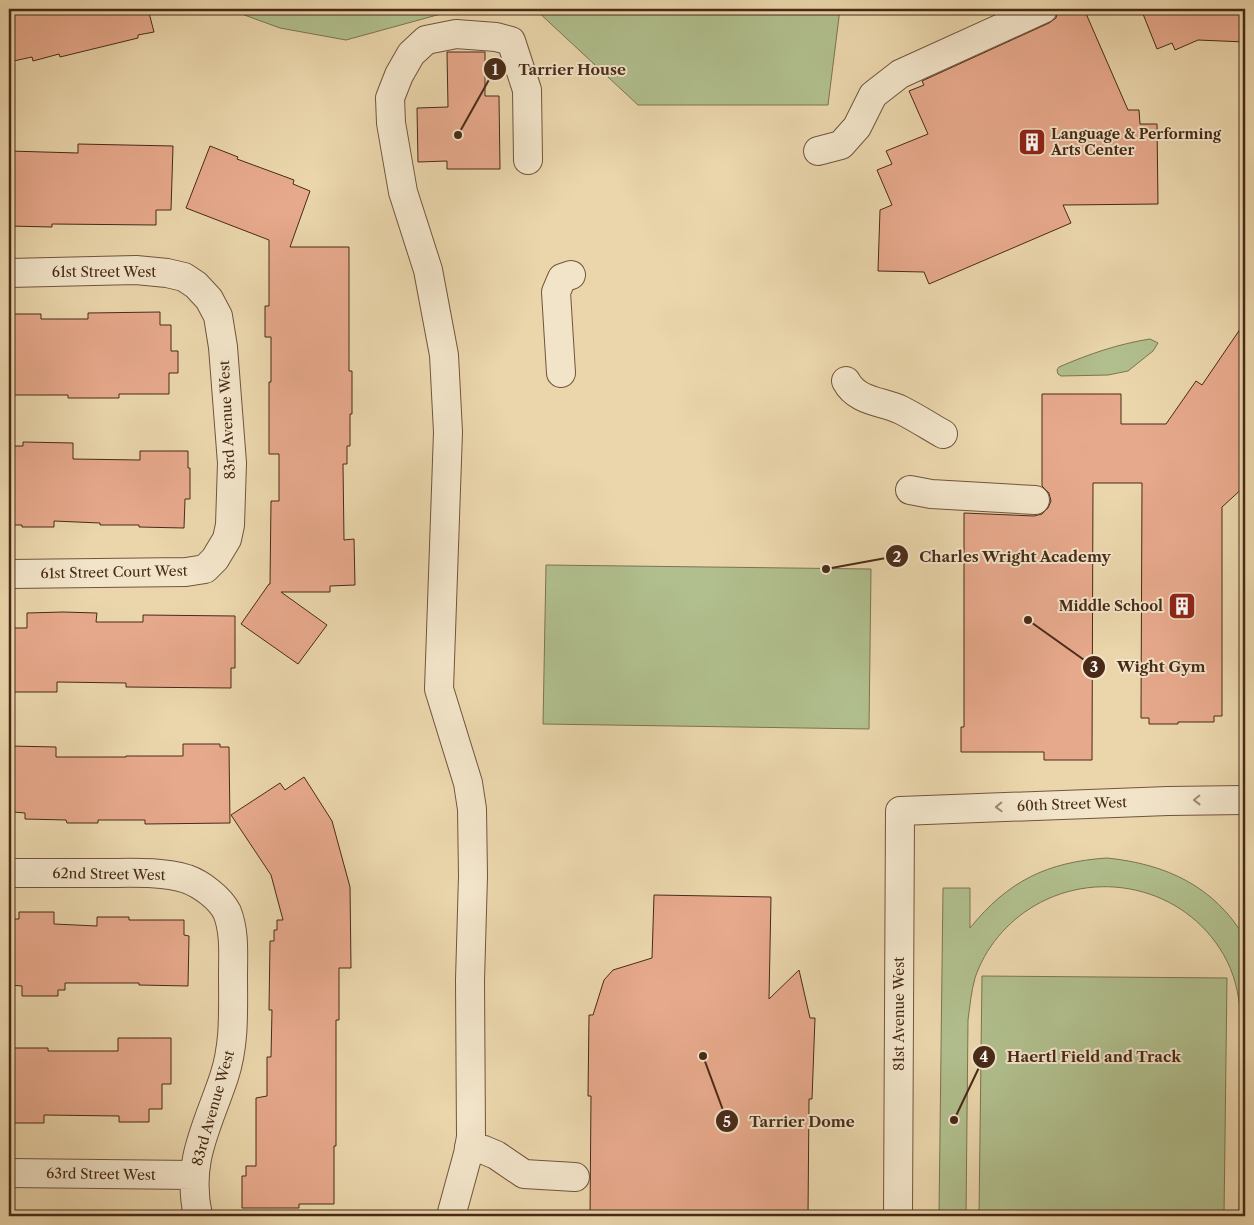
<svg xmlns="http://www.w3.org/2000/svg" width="1254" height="1225" font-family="'Libre Caslon Text',serif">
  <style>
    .green { fill: #b1bf8e; stroke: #7c7452 }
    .building { fill: #e7a98c; stroke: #482a17 }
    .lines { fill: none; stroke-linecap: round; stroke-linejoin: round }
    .minor-casing { stroke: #71553c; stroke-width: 30 }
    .minor { stroke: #f2e4c9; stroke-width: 28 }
    .oneway { stroke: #9d8770 }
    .labels { text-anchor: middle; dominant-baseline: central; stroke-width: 4; stroke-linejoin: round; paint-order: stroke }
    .poi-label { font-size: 14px; font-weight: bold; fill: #482a17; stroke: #f2e4c9; text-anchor: start }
    .street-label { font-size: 14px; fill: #482a17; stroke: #f2e4c9 }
    .leader { fill: none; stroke: #482a17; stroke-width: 2 }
    .callout-dot { fill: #482a17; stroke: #f2e4c9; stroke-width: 2 }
    .mark-label { font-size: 15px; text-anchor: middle; font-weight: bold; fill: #fff }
    .callout-label { font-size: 15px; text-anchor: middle; font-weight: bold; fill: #482a17; stroke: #f2e4c9; stroke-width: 4; stroke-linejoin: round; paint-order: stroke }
  </style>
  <rect width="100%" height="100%" fill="#ebd6ac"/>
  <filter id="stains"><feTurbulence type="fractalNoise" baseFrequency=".004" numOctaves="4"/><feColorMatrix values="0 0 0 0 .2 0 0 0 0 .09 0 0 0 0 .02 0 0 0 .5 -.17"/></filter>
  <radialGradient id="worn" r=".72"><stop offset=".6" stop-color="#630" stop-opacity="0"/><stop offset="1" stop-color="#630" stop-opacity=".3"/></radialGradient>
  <!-- green -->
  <path class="green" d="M228,9h231l-113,31 -66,-12z
    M535,9h305l-12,96h-190z
    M1150,339l8,4 -5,8 -25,20 -20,4 -47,1 -3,-2 -1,-4 2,-3c30,-13 59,-23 91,-28z
    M546,565l325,4 -2,160 -326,-5z
    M1107,858c59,6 107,28 138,80v278h-6l2,-193c-1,-21 -4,-42 -14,-62 -36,-71 -125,-95 -193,-55 -27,16 -49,42 -59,72 -4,14 -5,28 -7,42l-2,196h-27l4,-328h27v40c38,-47 77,-66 137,-70z
    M982,976l245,2 -3,238h-245z"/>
  <!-- building -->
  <path class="building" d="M9,9h139l6,23 -16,3v3l-78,19 -1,-3 -26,7 -1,-4 -23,5z
    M1058,9h26l44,101h11l1,14h17l1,80 -95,1 8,18 -142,61 -5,-12 -46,-1 2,-61 12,-5 -15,-35 15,-6 -6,-13 42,-17 -19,-43 15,-6 -2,-4 127,-58 7,-5z
    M1141,9h104v33l-47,-2 -23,10 -3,-7 -15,6z
    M447,52h38v44h14l1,73h-53v-8l-29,1 -1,-54 31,-1z
    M78,144l95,2 -2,64h-15v15l-104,-1v3l-43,-1v-75l69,2z
    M210,146l28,11 -1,2 57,21 -1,4 17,7 -20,56h59v124h3v43h-2v32h-3v18h-4l1,76 10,-1 1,46 -25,1v6h-49l46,33 -29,39 -57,-40 28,-40h1l1,-83h8v-47h-10v-72h2v-45h-6v-31h4v-66l-83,-32z
    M160,312v13h11v26h7v22h-9v21h-50v4h-51v-3h-59v-68h3v-13h29v5h47v-6z
    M1245,322v164l-23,21v209h-8v6h-36v2h-29v-6h-8l1,-235h-49l-1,277h-48v-8h-83v-25h3v-214l70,3 8,-2 6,-6 3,-7 -2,-8 -7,-7v-92h79v30h45l30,-43 6,4z
    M23,442l50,1v16l67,1v-9h48v17h2v31h-5l-1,29 -45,-1v-2h-39v-2l-46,-2v6h-32v-2h-13v-79h14z
    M63,612l34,1 -1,9h47v-7l92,1v52h-4v20l-105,-1v-4l-69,-1v10h-48v-64h18v-15z
    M183,744h37v3h9l1,76 -85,1v-4h-47v3h-31l-1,-3 -41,-1v-6l-12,-1v-16h-4v-50l47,1v10h70v-1h57z
    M304,777l28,44 18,66 1,81h-12v52h-3v126h-2v58h-35v4h-57v-32h4v-10h10v-68l11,-2v-39h4l1,-47h-3l1,-69h4v-11h3v-10h6l-12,-45 -40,-60 49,-32 5,7z
    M654,895l117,2 -2,102 30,-29 11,48h5l-3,81h-3l-1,117h-218l1,-120h-3l1,-81h4l11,-35 9,-10 39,-12z
    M19,912h35v12l43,2v-9h32v3h55v15l5,1 -1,50 -49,-1v-2h-74v7h-7v6h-36v-10l-13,-1v-66h10z
    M118,1038h53v46h-9v25h-13v13h-30v-6l-75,-1v8h-35v-75h39v3h70z"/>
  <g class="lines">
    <!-- minor casing -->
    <g class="minor-casing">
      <path id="minor" d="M818,151l23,-6 16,-18 16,-32 27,-21 143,-65
        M9,273l127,-3 31,3 17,4 12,8 13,14 9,17 5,31 9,116 -2,62 -3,14 -12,20 -10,10 -19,3 -177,2
        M561,373l-5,-81 6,-14 9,-3
        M846,381c11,21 36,20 55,29 14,7 28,16 42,24
        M910,490l21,4 104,6
        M9,873c31,0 63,0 95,0 26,0 57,-2 83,6 14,5 33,19 40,33 8,20 6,43 6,64 0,34 2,68 -9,101 -17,51 -38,84 -26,139
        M469,1147l15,3 12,5 28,19 51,3
        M9,1173l185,2
        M451,1216l17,-62 3,-17 -1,-157 3,-104 -1,-67 -4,-26 -29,-94 9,-257 -4,-77 -16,-85 -25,-78 -12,-69 -1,-25 9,-23 12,-21 15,-14 30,-6 40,3 15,4 16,49 1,70
        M898,1216l2,-405 268,-10 77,-1"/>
    </g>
    <!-- minor -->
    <use href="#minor" class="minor"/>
  </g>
  <!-- one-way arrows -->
  <defs><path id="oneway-chevron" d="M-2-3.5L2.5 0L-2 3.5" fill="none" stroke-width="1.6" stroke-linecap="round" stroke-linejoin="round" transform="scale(1.25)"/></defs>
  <g class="oneway">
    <use href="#oneway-chevron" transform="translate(1197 800) rotate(179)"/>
    <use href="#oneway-chevron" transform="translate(999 807) rotate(178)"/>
  </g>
  <!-- icons -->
  <defs>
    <g id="building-square" transform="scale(1.4375)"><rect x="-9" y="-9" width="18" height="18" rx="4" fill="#8f2418" stroke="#f2e4c9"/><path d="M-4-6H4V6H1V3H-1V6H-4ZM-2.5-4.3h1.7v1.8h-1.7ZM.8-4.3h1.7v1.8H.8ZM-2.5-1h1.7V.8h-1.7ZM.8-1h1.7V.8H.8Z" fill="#fff"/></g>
  </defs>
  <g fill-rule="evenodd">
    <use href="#building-square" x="1032" y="142"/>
    <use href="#building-square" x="1182" y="606"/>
  </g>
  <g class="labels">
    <!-- poi labels -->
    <g class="poi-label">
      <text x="1051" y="134">Language &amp; Performing<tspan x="1051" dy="16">Arts Center</tspan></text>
      <text x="1163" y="606" text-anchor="end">Middle School</text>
    </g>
    <!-- street labels -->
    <g class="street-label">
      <text x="104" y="272">61st Street West</text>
      <text transform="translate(227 420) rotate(-93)">83rd Avenue West</text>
      <text transform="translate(114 572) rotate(-1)">61st Street Court West</text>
      <text transform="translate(1072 804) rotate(-2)">60th Street West</text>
      <text transform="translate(109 874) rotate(1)">62nd Street West</text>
      <text transform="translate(899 1014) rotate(-90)">81st Avenue West</text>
      <text transform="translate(213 1108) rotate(-74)">83rd Avenue West</text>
      <text transform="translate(101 1174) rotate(1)">63rd Street West</text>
    </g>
  </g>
  <!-- callouts -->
  <path class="leader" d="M458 135L495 69M826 569L897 556M1028 620L1094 667M954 1120L984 1057M703 1056L727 1121"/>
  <g class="callout-dot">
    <circle cx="458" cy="135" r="5"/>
    <circle cx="826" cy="569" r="5"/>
    <circle cx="1028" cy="620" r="5"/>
    <circle cx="954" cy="1120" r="5"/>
    <circle cx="703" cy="1056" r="5"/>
    <circle cx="495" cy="69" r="12"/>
    <circle cx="897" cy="556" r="12"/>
    <circle cx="1094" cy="667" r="12"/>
    <circle cx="984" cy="1057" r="12"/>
    <circle cx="727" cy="1121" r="12"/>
  </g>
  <g class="mark-label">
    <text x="495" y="75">1</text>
    <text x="897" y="562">2</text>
    <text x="1094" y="672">3</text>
    <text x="984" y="1062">4</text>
    <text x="727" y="1127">5</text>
  </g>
  <g class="callout-label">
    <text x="572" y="75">Tarrier House</text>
    <text x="1015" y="562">Charles Wright Academy</text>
    <text x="1161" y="672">Wight Gym</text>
    <text x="1094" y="1062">Haertl Field and Track</text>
    <text x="802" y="1127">Tarrier Dome</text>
  </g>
  <!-- margin -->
  <rect width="1254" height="1225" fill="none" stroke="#ebd6ac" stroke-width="30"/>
  <rect x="10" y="10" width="1234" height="1205" fill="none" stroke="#482a17" stroke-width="2.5"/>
  <rect x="15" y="15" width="1224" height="1195" fill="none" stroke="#482a17"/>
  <rect width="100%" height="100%" filter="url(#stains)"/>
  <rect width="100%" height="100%" fill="url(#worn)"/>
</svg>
